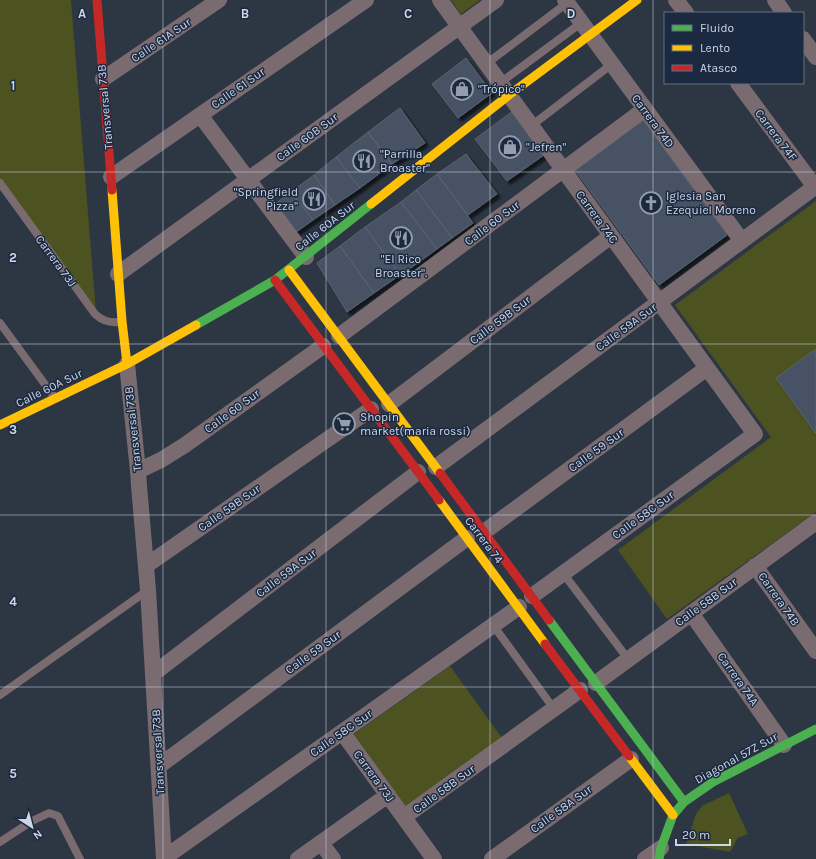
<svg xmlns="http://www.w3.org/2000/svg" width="816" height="859" font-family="Karla,sans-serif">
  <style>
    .green { fill: #4d5221 }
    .building { fill: #465265; stroke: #5b636e; filter: url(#shadow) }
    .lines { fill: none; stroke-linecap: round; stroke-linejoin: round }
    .lane { stroke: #796b6f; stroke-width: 8 }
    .street { stroke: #796b6f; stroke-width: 16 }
    .fast { stroke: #4caf50; stroke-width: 9 }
    .slow { stroke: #ffc107; stroke-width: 9 }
    .jam { stroke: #c62828; stroke-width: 9 }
    .grid { fill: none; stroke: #ccd6e6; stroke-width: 1; stroke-opacity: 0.55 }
    .labels { text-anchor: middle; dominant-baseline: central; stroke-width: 3; stroke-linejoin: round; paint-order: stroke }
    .street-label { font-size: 12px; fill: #ccd6e6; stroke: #1b2a41 }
    .poi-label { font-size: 12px; fill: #ccd6e6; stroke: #1b2a41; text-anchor: start }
    .grid-label { font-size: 13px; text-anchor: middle; font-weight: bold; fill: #ccd6e6; stroke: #1b2a41; stroke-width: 3; stroke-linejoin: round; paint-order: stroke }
  </style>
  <defs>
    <filter id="shadow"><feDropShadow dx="3.5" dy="3.5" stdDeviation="1" flood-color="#0009"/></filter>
  </defs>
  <rect width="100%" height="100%" fill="#2d3643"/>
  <!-- green -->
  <path class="green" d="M0,0h71l25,313 -96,-132z
    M451,0h29l-19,14z
    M816,201v311l-149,107 -49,-69 153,-113 -96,-132z
    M450,666l52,72 -97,69 -52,-72z
    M729,793l19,41 -10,4 -8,14 -44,-8 10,-30 6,-8z"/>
  <!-- building -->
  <path class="building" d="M466,58l26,35 -34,25 -26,-34z
    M400,108l25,35 -33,21 -24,-32z
    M513,111l31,44 -37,26 -32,-42z
    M643,120l84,115 -68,50 -84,-115z
    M368,132l24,32 -32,24 -24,-31z
    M466,154l31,40 -29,21 -31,-41z
    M336,157l24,31 -25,17 -21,-30z
    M437,174l36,49 -21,15 -36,-48z
    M314,175l21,30 -22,15 -22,-28z
    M416,190l36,48 -15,11 -36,-47z
    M291,192l22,28 -21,15 -21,-28z
    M401,202l36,47 -36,26 -36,-48z
    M365,227l35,48 -26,18 -34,-47z
    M340,246l34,47 -27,19 -30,-49z
    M816,349v85l-40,-56z"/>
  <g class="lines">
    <!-- lane -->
    <path class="lane" d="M486,64l81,-61
      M500,83l81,-60
      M531,126l81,-62
      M0,183l95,131c7,7 16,9 25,8
      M0,323l55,75
      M563,573l65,86
      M493,625l61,84
      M0,695l148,-105
      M0,842l32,-21 17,-8 9,3 22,43"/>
    <!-- street -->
    <path class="street" d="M440,0l315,434 -223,162
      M565,0l177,241
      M676,0l10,13
      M775,0l9,13
      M803,39l13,18
      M103,79l116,-79
      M738,83l77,104
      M200,115l106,142
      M111,177l255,-177
      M118,274l378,-274
      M339,336l306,-227
      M127,364l11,107 1,15 9,104 16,269
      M389,404l222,-168
      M436,467l380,-281
      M138,471l23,-11 24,-15 138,-99
      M484,532l223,-164
      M147,565l224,-156
      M755,566l61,85
      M691,613l93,132
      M153,674l265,-202
      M596,683l220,-161
      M342,732l92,127
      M159,766l308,-228
      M404,817l176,-127
      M321,843l12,16
      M164,858l355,-251
      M298,859l90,-64
      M492,859l139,-100
      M645,859l16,-11"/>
    <!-- fast -->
    <path class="fast" d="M196,325l79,-45 96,-76
      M549,620l135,182
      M659,859l2,-11 12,-33 11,-13 29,-20 103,-53"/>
    <!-- slow -->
    <path class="slow" d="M112,190l10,131 5,43
      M371,204l138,-109 128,-95
      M289,270l151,203
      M0,425l127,-61 69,-39
      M439,500l106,144
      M629,756l44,59"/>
    <!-- jam -->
    <path class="jam" d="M97,0l15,190
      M275,280l164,220
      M440,473l109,147
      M545,644l84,112"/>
  </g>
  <!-- grid -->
  <path class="grid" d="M163,0v859M326,0v859M490,0v859M653,0v859M0,172h816M0,344h816M0,515h816M0,687h816"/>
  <!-- icons -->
  <defs>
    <g id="shop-ring" transform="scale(1.15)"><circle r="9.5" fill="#1b2a41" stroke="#949ead" stroke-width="1.5"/><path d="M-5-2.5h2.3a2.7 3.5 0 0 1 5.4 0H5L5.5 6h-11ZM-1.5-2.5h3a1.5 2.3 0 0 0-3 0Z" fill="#949ead"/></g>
    <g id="restaurant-ring" transform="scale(1.15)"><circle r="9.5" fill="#1b2a41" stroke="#949ead" stroke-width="1.5"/><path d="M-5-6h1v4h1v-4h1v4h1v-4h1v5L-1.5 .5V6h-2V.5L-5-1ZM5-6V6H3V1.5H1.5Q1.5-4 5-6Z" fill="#949ead"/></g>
    <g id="church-ring" transform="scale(1.15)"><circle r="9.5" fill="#1b2a41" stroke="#949ead" stroke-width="1.5"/><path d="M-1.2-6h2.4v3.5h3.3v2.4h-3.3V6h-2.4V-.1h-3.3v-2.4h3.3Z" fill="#949ead"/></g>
    <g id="supermarket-ring" transform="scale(1.15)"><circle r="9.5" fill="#1b2a41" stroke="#949ead" stroke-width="1.5"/><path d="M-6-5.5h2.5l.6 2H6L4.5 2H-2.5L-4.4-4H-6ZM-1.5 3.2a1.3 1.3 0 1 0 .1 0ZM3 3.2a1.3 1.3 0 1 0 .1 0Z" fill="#949ead"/></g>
  </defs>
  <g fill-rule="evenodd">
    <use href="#shop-ring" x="462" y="89"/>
    <use href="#shop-ring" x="510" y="147"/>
    <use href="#restaurant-ring" x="364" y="161"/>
    <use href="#restaurant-ring" x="314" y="199"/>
    <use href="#church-ring" x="651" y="203"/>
    <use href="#restaurant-ring" x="401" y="238"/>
    <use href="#supermarket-ring" x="344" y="424"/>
  </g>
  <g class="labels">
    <!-- street labels -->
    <g class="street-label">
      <text transform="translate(161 40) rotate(-34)">Calle 61A Sur</text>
      <text transform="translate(238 88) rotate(-35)">Calle 61 Sur</text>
      <text transform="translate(105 107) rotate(-95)">Transversal 73B</text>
      <text transform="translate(653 121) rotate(54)">Carrera 74D</text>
      <text transform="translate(776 135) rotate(53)">Carrera 74F</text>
      <text transform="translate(307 137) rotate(-36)">Calle 60B Sur</text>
      <text transform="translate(597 217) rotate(54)">Carrera 74C</text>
      <text transform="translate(492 223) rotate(-37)">Calle 60 Sur</text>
      <text transform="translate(325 226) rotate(-38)">Calle 60A Sur</text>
      <text transform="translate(56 261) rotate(54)">Carrera 73J</text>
      <text transform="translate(500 320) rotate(-37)">Calle 59B Sur</text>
      <text transform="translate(626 327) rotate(-36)">Calle 59A Sur</text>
      <text transform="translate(49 388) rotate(-26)">Calle 60A Sur</text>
      <text transform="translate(232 411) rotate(-36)">Calle 60 Sur</text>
      <text transform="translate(133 429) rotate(-96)">Transversal 73B</text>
      <text transform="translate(596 450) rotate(-36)">Calle 59 Sur</text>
      <text transform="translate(229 508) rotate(-35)">Calle 59B Sur</text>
      <text transform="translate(643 515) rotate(-36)">Calle 58C Sur</text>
      <text transform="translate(484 540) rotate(53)">Carrera 74</text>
      <text transform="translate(286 573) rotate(-37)">Calle 59A Sur</text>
      <text transform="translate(779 599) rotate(55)">Carrera 74B</text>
      <text transform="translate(706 602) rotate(-36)">Calle 58B Sur</text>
      <text transform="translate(313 652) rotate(-36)">Calle 59 Sur</text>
      <text transform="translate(738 679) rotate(55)">Carrera 74A</text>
      <text transform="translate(341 733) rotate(-35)">Calle 58C Sur</text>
      <text transform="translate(158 752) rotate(-93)">Transversal 73B</text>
      <text transform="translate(736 758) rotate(-29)">Diagonal 57Z Sur</text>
      <text transform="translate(374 776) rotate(54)">Carrera 73J</text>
      <text transform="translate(444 789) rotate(-36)">Calle 58B Sur</text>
      <text transform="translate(561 809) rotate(-36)">Calle 58A Sur</text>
    </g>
    <!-- poi labels -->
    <g class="poi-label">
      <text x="478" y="89">"Trópico"</text>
      <text x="526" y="147">"Jefren"</text>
      <text x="380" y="154">"Parrilla<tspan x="380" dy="14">Broaster"</tspan></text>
      <text x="298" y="192" text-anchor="end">"Springfield<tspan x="298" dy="14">Pizza"</tspan></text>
      <text x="666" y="196">Iglesia San<tspan x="666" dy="14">Ezequiel Moreno</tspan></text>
      <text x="401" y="259" text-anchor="middle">"El Rico<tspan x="401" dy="14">Broaster".</tspan></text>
      <text x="360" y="417">Shopin<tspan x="360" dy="14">market(maria rossi)</tspan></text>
    </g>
  </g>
  <g class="grid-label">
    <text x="82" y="18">A</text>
    <text x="245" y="18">B</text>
    <text x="408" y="18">C</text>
    <text x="571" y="18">D</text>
    <text x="13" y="90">1</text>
    <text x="13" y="262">2</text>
    <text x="13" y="434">3</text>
    <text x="13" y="606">4</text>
    <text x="13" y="778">5</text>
  </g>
  <!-- legend -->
  <rect x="664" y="12" width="140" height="72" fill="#1b2a41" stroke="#626f83"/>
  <rect x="672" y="25" width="20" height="6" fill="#4caf50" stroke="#626f83"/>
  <text x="700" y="32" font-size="12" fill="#ccd6e6">Fluido</text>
  <rect x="672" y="45" width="20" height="6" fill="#ffc107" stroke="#626f83"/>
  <text x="700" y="52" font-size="12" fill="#ccd6e6">Lento</text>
  <rect x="672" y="65" width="20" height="6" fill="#c62828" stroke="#626f83"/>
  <text x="700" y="72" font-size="12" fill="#ccd6e6">Atasco</text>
  <!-- north arrow -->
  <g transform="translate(32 827) rotate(144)" stroke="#1b2a41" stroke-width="3" paint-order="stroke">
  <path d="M0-3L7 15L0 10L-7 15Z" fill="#ccd6e6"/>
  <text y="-6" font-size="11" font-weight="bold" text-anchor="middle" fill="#ccd6e6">N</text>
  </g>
  <!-- scale -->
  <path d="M676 839v6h54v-6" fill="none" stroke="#ccd6e6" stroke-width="2"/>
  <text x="682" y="839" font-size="12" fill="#ccd6e6" stroke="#1b2a41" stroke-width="3" paint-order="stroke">20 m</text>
</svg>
